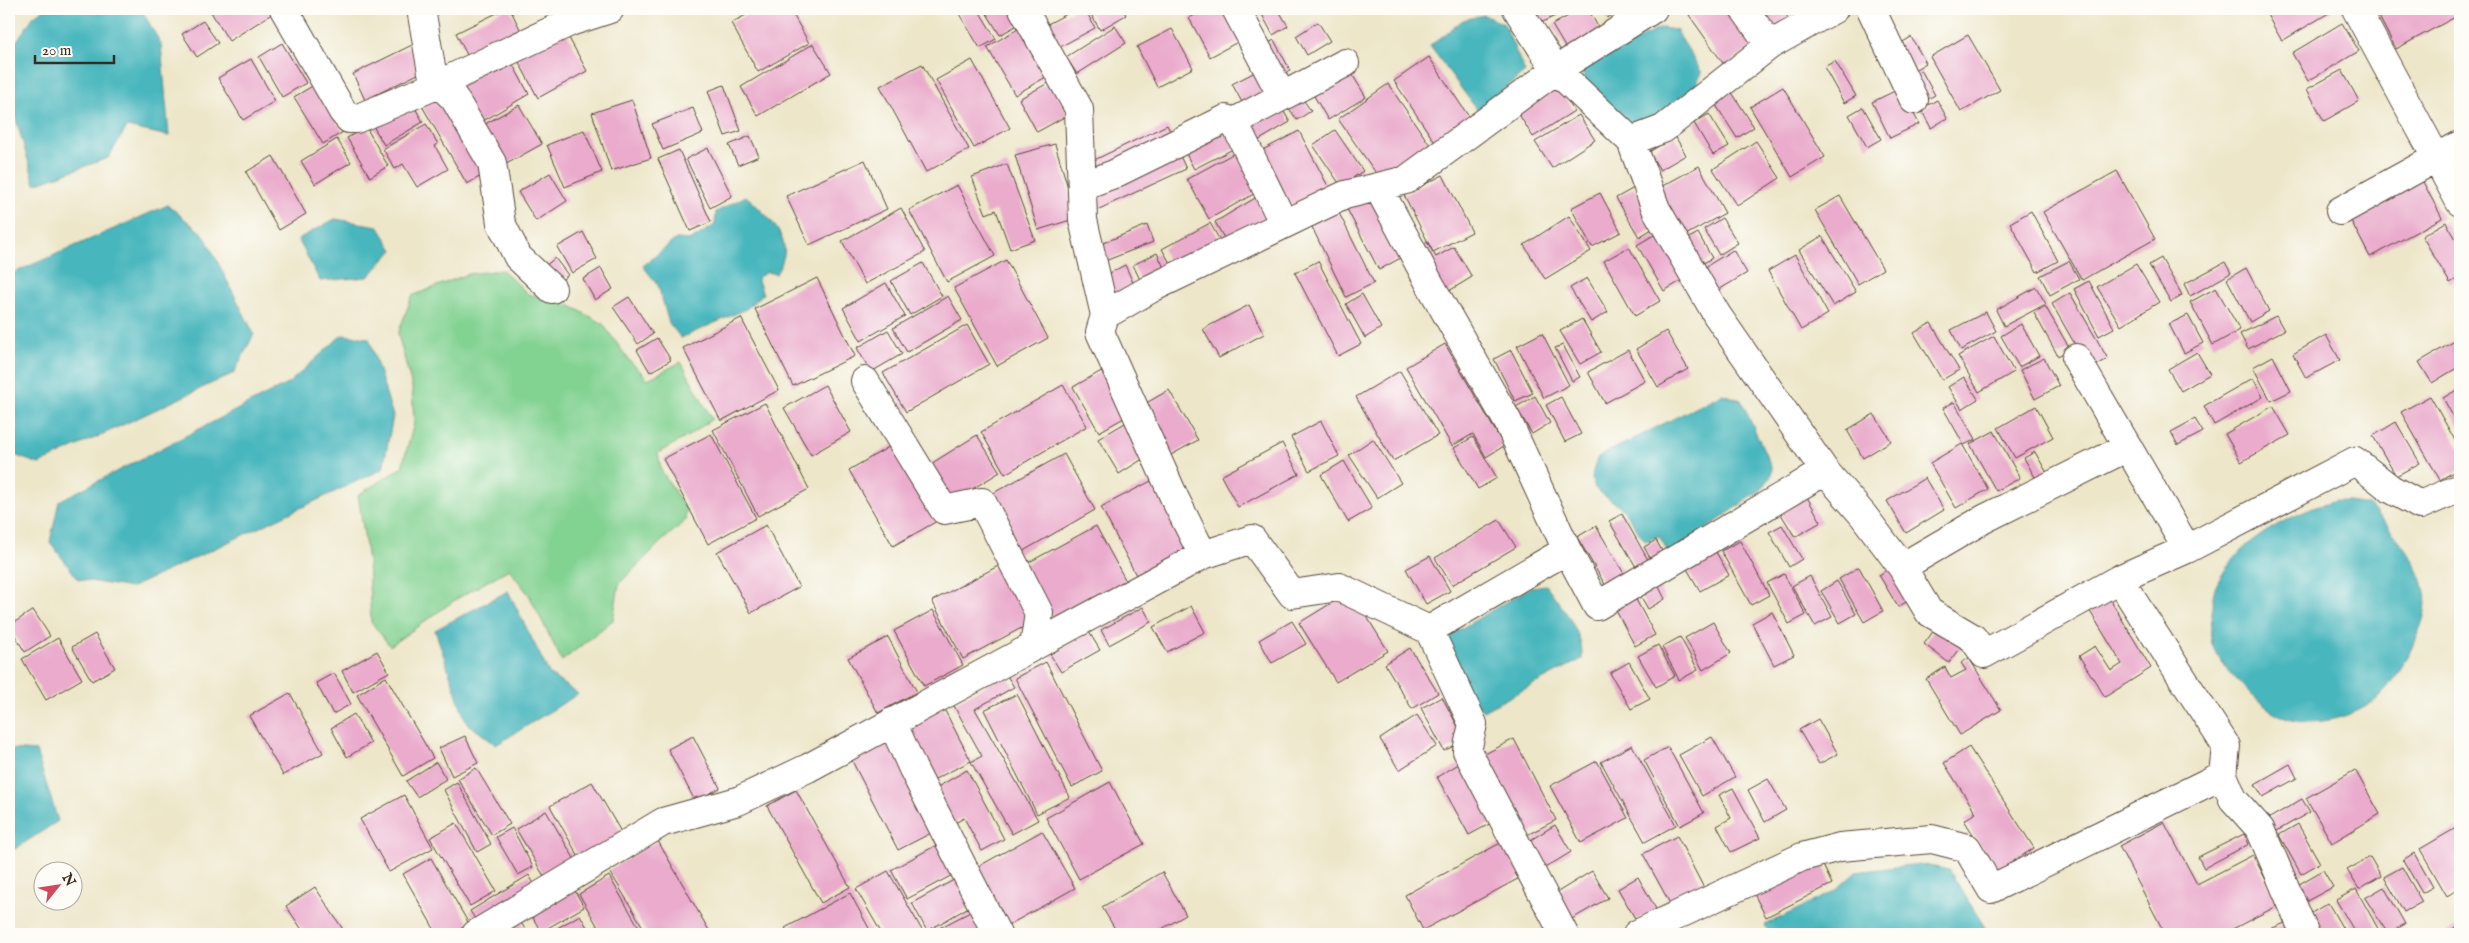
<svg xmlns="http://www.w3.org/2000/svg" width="2469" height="943" font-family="'IM FELL English',serif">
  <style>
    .green { fill: #82d292; stroke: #5e7e58 }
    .water { fill: #46b6bd; stroke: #40706e }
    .building { fill: #eaabcc }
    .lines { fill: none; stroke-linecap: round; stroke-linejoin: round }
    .minor-casing { stroke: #564638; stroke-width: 30 }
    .minor { stroke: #fff; stroke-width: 28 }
  </style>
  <rect width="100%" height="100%" fill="#fdfcf7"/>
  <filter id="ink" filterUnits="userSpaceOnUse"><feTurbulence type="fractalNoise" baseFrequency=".02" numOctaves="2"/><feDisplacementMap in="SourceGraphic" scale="10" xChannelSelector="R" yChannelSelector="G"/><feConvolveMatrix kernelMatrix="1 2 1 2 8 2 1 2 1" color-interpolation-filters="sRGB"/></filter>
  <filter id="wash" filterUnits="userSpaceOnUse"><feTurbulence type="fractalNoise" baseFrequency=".0096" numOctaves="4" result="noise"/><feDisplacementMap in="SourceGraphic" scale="20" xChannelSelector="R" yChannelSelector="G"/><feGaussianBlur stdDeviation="1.12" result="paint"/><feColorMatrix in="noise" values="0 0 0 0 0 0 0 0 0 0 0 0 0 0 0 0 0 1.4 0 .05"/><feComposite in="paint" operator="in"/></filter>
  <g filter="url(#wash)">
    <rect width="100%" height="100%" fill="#ede6c9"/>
    <!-- green -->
    <path class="green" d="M503,270l25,24 41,11 33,18 27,37 19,19 33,-17 31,57 -24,17 -30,17 3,17 25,40 -1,11 -23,20 -43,43 -6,36 -51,41 -33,-66 -20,-26 -51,29 -68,48 -19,-24 -3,-61 -10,-66 44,-28 12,-44 -2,-36 -14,-53 14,-38 56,-22z"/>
    <!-- water -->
    <path class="water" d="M45,9h96l20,35 8,92 -42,-9 -19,31 -73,26 -26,-88v-44l25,-36z
      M1484,15l20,9 21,48 -47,39 -48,-65 33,-26z
      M1662,28l14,2 26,43 -7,13 -60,44 -49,-46 -5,-15 47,-26z
      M746,196c16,15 45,39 37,63 -1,5 -5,10 -7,15l-9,-2 -10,6 6,16 -17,15 -65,29 -12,-15 -11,-38 -15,-19 33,-27 15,1 24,-15 1,-13z
      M168,205l36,30 50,99 -20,39 -195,91 -30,-11v-178z
      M335,219l43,7 15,24 -25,27 -48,4 -22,-42z
      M342,335l27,3 24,78 -10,53 -252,119 -53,-9 -28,-37 9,-41 230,-118z
      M1722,394l19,6 31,68 -1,8 -9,13 -92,66 -11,-19 -14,5c-7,-9 -13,-20 -20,-29 -20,-23 -44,-15 -27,-55z
      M2335,500l34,5c21,24 51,55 56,88 4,18 -6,38 -13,54 -6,16 -19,36 -31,48 -21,21 -70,35 -98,22 -18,-9 -31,-21 -44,-35 -9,-10 -19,-21 -25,-33 -5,-10 -3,-23 -2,-33 0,-9 0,-22 4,-30 22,-47 73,-70 119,-86z
      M1546,585c15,21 38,47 36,74l-99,52 -20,-26 -21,-45 89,-53z
      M508,591l42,84 28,19 -82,51 -30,-23 -31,-92z
      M9,749l27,2 22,70 -49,32z
      M1919,864l30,6 40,64h-219l-5,-9 70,-34 21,-19z"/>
    <g id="blocks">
      <!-- building -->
      <path class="building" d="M209,9h65l1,3 -46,29z
        M505,9h5l13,26 -53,26 -14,-28z
        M757,9h33l19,34 -51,29 -27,-49z
        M956,9h22l18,30 -16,9z
        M984,9h26l9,15 -19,11z
        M1076,9h9l10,19 -41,22 -12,-23z
        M1088,9h35l3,6 -26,15z
        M1206,9h23l16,29 -35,19 -21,-39z
        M1259,9h19l10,17 -15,9z
        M1523,9h34l2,5 -24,12z
        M1581,9h7l13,23 -33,20 -16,-27z
        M1602,9h21l-16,9z
        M1698,9h39l23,33 -35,24 -36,-51z
        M1774,9h9l8,14 -17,10 -11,-17z
        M1791,9h20l-15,9z
        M2274,9h56l2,2 -50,30 -16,-28z
        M2374,9h18l1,2 4,-2h59l3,6 -63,34 -18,-34 -4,3 -4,-7z
        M203,21l15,22 -21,14 -15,-23z
        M1318,22l12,19 -23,14 -11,-19z
        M2342,23l17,28 -51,30 -16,-28z
        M1023,26l28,48 -36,21 -28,-48z
        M1115,26l11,17 -49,31 -11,-17z
        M563,27l24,44 -49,27 -24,-45z
        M1172,29l21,39 -36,19 -20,-40z
        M1968,35l32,55 -39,22 -31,-55z
        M1911,37l15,26 -18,11 -15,-26z
        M1274,40l16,30 -11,7 -17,-30z
        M282,43l24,40 -24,14 -23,-40z
        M414,44l12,26 -61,30 -12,-26z
        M813,44l18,29 -73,43 -17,-29z
        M508,56l21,38 -56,33 -21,-38z
        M1429,57l44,66 -35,24 -44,-66z
        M251,59l24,42 -32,19 -25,-42z
        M972,60l38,68 -36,20 -38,-68z
        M1835,61l21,35 -12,7 -20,-36z
        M922,64l47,85 -43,23 -46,-86z
        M1347,66l19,31 -38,23 -18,-31z
        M1261,69l11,19 -29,16 -11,-20z
        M1921,70l14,25 -14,8 -15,-25z
        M2342,70l17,31 -35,20 -17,-32z
        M1555,80l19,31 -41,26 -20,-32z
        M1050,82l18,33 -31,17 -18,-33z
        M1388,84l44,64 -49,35 -45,-64z
        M314,85l29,47 -20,12 -29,-47z
        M724,85l17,46 -16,5 -17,-45z
        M1783,87l42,70 -33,20 -42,-70z
        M1901,88l18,36 -29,14 -18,-36z
        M1731,91l23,36 -17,11 -23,-36z
        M1298,92l13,19 -14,9 -13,-19z
        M446,93l44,78 -23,13 -45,-78z
        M632,100l19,58 -40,13 -19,-58z
        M1937,100l10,18 -16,10 -10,-19z
        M411,101l12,21 -39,23 -12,-21z
        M1278,102l12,20 -34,20 -12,-20z
        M519,105l23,39 -41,23 -23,-39z
        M1863,107l18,32 -14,8 -18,-32z
        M693,108l10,25 -40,17 -11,-26z
        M1709,114l20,32 -16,9 -19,-32z
        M1579,115l16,25 -43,28 -17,-26z
        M426,124l12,20 -3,2 13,23 -31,18 -14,-23 -8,5 -12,-20z
        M1167,125l8,16 -81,39 -8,-16z
        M1225,125l12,22 -43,22 -11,-21z
        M366,127l22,39 -18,11 -23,-39z
        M584,130l18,42 -37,15 -18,-42z
        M1335,130l28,41 -22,15 -28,-41z
        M1299,131l31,59 -42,22 -31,-59z
        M750,136l9,20 -21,9 -9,-20z
        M1675,136l11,19 -26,15 -11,-18z
        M337,139l14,23 -36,22 -14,-23z
        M1756,141l24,37 -43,28 -24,-37z
        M1055,144l22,74 -39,12 -23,-75z
        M1176,147l10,22 -89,41 -10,-22z
        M708,148l24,48 -22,12 -24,-49z
        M679,150l32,72 -21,9 -32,-72z
        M1240,150l21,40 -52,29 -22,-40z
        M273,156l33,58 -27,16 -33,-58z
        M865,160l22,49 -78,36 -23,-49z
        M1007,164l28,76 -25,9 -14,-39 -10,4 -14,-37z
        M1699,166l26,47 -41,23 -27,-47z
        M2117,171l38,68 -73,41 -39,-68z
        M550,173l17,28 -31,20 -18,-29z
        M1443,175l29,57 -39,20 -29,-57z
        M2421,178l21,40 -72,39 -21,-40z
        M957,185l38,71 -48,26 -38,-72z
        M1634,188l23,38 -18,11 -23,-39z
        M1600,193l21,39 -29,15 -21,-39z
        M1262,194l13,24 -47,27 -13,-23z
        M1373,196l31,60 -25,14 -32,-61z
        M1840,196l43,73 -25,15 -43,-74z
        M1336,207l38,76 -28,14 -37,-76z
        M901,208l24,44 -60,32 -23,-43z
        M2031,211l27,50 -21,11 -27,-49z
        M1569,216l22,35 -46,28 -21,-34z
        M1722,218l16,25 -19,12 -15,-26z
        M2446,222l14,24v31l-10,6 -28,-47z
        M1210,223l12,21 -48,26 -12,-21z
        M1147,225l6,17 -48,19 -7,-16z
        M583,232l14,27 -25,14 -15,-26z
        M1659,232l27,46 -22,13 -27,-46z
        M1698,233l14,25 -17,10 -15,-25z
        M1822,236l34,56 -23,14 -34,-56z
        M1427,242l9,15 18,-10 18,30 -28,17 -28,-46z
        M1629,247l31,54 -25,15 -31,-55z
        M1733,250l14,23 -32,19 -13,-23z
        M1157,253l11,23 -24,12 -11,-23z
        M1795,255l33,59 -27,16 -33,-59z
        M555,258l13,17 -11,9 -13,-17z
        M2161,258l21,37 -11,7 -22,-37z
        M1006,260l42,78 -51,28 -43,-78z
        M1318,261l43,83 -23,12 -43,-83z
        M2069,261l10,18 -29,16 -10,-19z
        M2225,262l6,11 -41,23 -6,-12z
        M923,263l19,33 -32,19 -19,-34z
        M2136,264l23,38 -38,24 -24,-39z
        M1125,265l11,24 -18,9 -12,-23z
        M601,268l12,21 -18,11 -12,-21z
        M2246,268l23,43 -19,11 -23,-43z
        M817,278l38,78 -62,30 -38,-77z
        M1587,278l21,34 -17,10 -21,-34z
        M2089,281l25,47 -15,8 -25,-47z
        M886,283l19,33 -44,25 -18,-33z
        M2036,287l10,17 -42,22 -8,-16z
        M2216,288l24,42 -27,15 -23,-43z
        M2070,293l38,66 -19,10 -37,-65z
        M1362,294l19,34 -16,10 -19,-34z
        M948,296l14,24 -55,32 -14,-24z
        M629,297l24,37 -15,10 -25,-37z
        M1249,305l15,29 -45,24 -16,-29z
        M2045,306l25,43 -12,7 -24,-43z
        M1986,312l10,19 -35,19 -10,-20z
        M2188,315l15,28 -19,10 -15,-29z
        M2276,316l8,14 -36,19 -8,-15z
        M741,318l38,72 -58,31 -38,-73z
        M1582,319l19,33 -21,12 -20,-33z
        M1931,323l28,47 -17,10 -28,-47z
        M2021,324l18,32 -20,11 -18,-31z
        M967,325l22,39 -83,48 -23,-39z
        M888,330l14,24 -31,18 -14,-24z
        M1666,331l22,38 -30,18 -22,-38z
        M1542,333l27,52 -25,13 -27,-52z
        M2326,335l14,25 -34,18 -13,-24z
        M1994,336l20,36 -35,20 -21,-36z
        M657,338l14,22 -21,12 -13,-22z
        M2458,339l2,27 -28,17 -13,-21z
        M1445,344l59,102 -18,11 -13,-23 -21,12 -46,-79z
        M1563,345l17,32 -8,4 -17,-33z
        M1511,350l22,43 -18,8 -21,-42z
        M1628,350l17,31 -40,22 -17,-31z
        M2197,352l13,22 -29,17 -13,-22z
        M2273,356l18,35 -20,10 -18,-34z
        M2044,358l15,28 -24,13 -15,-29z
        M1105,369l26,45 -32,18 -26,-45z
        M1400,371l38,64 -45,26 -37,-64z
        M1964,377l14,22 -16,10 -14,-22z
        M2253,378l10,19 -49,28 -10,-19z
        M825,385l26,47 -40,23 -27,-47z
        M1063,385l24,41 -82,48 -24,-42z
        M2460,388v41l-17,-31z
        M1169,390l29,50 -36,20 -28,-50z
        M1535,396l15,27 -18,11 -16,-27z
        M2430,396l30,53v19l-20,12 -39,-68z
        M1561,397l20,37 -16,8 -19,-37z
        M1954,402l22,37 -12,6 -21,-37z
        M765,403l44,86 -51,27 -45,-86z
        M2036,406l17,31 -38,21 -17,-30z
        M2273,406l17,29 -49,27 -16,-28z
        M1874,414l17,27 -28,17 -16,-28z
        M2195,419l8,13 -25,13 -7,-13z
        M1321,421l18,35 -30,15 -18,-34z
        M2396,422l24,41 -24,13 -23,-40z
        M1125,423l21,34 -27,17 -21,-35z
        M1994,431l26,47 -24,13 -26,-47z
        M711,434l45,84 -48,26 -45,-85z
        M977,435l23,37 -49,30 -22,-37z
        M1473,437l24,41 -19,11 -24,-41z
        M1373,439l28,44 -24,15 -28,-43z
        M1282,443l17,31 -61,33 -17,-31z
        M894,444l45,76 -46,26 -44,-76z
        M1962,444l26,45 -32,19 -26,-45z
        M2035,452l16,28 -11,6 -16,-28z
        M1064,454l31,56 -77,44 -32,-57z
        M1344,461l28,47 -24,14 -27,-47z
        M1925,478l19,32 -38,23 -19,-32z
        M1153,480l37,72 -52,27 -37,-72z
        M1803,490l18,32 -26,15 -19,-31z
        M1622,514l29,51 -12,7 -30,-51z
        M1499,520l17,27 -64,38 -17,-27z
        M766,525l33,62 -48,26 -34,-61z
        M1782,525l20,34 -13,8 -20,-35z
        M1096,526l31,57 -72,39 -31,-57z
        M1596,526l30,51 -19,11 -30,-51z
        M1656,540l10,18 -12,7 -10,-18z
        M1740,541l29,54 -18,10 -30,-54z
        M1712,545l17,30 -29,16 -17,-29z
        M1430,556l20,35 -24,13 -20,-35z
        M1000,565l31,58 -68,36 -31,-58z
        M1895,565l19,32 -16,10 -19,-32z
        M1859,567l24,44 -19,11 -25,-43z
        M1784,574l22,41 -17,9 -22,-41z
        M1810,576l22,41 -17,9 -23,-40z
        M1837,581l19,33 -16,9 -19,-32z
        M1658,585l7,14 -17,10 -8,-14z
        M1351,591l37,60 -52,31 -37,-59z
        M1633,594l22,41 -20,11 -22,-41z
        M2108,596l43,72 -46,29 -26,-41 16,-10 16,25 11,-7 -34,-56z
        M1191,606l14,26 -38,20 -14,-25z
        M1143,607l8,15 -42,23 -8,-15z
        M33,610l17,26 -25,16 -16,-26z
        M933,610l30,55 -39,21 -30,-55z
        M1772,612l22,43 -20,10 -22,-42z
        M1292,621l14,23 -34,19 -13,-23z
        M1713,622l18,31 -28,17 -18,-32z
        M1937,626l26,19 -14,18 -25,-19z
        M1089,632l11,18 -39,22 -11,-18z
        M95,634l20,34 -23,13 -20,-34z
        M888,637l29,55 -39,21 -30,-55z
        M1680,637l18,33 -19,10 -17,-33z
        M58,638l24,41 -36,21 -24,-41z
        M1658,645l17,31 -19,11 -18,-31z
        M1410,648l28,45 -26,16 -27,-45z
        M377,651l12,21 -36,20 -11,-21z
        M1969,658l32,52 -41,25 -34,-56 19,-12 6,11 15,-8 -5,-7z
        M1046,662l56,109 -30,16 -57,-109z
        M1629,662l21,37 -19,10 -21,-36z
        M334,673l17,31 -18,10 -17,-31z
        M1006,674l8,13 -39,22 63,111 -26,14 -41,-72 11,-6 -29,-52z
        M386,677l47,81 -30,18 -46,-81z
        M290,693l33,60 -40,22 -34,-59z
        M1017,694l53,103 -33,17 -53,-104z
        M1442,697l23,43 -21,11 -23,-43z
        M943,707l28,54 -38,19 -27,-54z
        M354,714l17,29 -24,14 -16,-29z
        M1417,715l20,31 -38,24 -19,-31z
        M1818,719l20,35 -19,10 -20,-34z
        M465,736l13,27 -26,13 -13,-28z
        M693,736l27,52 -25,13 -27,-52z
        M889,736l48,94 -39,20 -48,-93z
        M1712,737l23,40 -33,19 -23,-41z
        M1514,739l42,81 -35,18 -42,-81z
        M1632,745l44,80 -31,17 -44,-80z
        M1668,747l36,66 -24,13 -36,-66z
        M1969,747l65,101 -37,24 -33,-52 12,-7 -32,-50z
        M1597,761l31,57 -47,25 -31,-57z
        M436,762l10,17 -29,18 -11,-16z
        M1462,762l33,59 -26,14 -32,-58z
        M2290,764l7,14 -34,19 -8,-13z
        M476,768l34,56 -18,11 -34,-56z
        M967,770l37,69 -22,12 -18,-33 -18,10 -19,-35z
        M2355,770l25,44 -48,29 -26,-45z
        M1768,779l18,31 -21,12 -17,-32z
        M457,782l34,62 -14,8 -33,-62z
        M592,782l32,55 -43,24 -31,-55z
        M1110,782l34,62 -65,35 -33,-61z
        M1733,788l27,50 -29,14 -14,-26 14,-8 -12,-23z
        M796,790l54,97 -29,16 -54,-97z
        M404,795l29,53 -44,24 -29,-53z
        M2302,799l8,13 -35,20 -7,-13z
        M546,811l32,54 -30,18 -32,-54z
        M2164,822l33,62 56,-29 26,50 -56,29h-58l-46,-88z
        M456,823l40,68 -26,15 -40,-68z
        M2298,824l22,39 -19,11 -22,-39z
        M1555,825l16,27 -36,22 -16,-27z
        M512,828l21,39 -15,8 -22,-38z
        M2456,828l4,8v52l-13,8 -27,-47z
        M1042,831l33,57 -70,39 -33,-57z
        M2244,834l5,10 -45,24 -6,-11z
        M1677,836l29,56 -33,17 -30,-55z
        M1506,840l19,35 -102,55 -18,-35z
        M658,841l53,93h-64l-38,-64z
        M944,841l16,30 -53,28 -16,-29z
        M2414,853l19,34 -11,6 -19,-33z
        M2370,857l11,19 -22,13 -12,-19z
        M431,858l38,66 -18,10h-14l-34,-60z
        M1820,859l12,25 -66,33 -13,-25z
        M2402,867l20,35 -18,10 -20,-35z
        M2323,870l10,17 -28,15 -9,-16z
        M888,871l34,59 -7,4h-33l-26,-45z
        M1592,871l16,27 -36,21 -16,-26z
        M1162,872l24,43 -33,19h-35l-16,-27z
        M529,875l8,14 -58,36 -9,-14z
        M609,876l34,58h-41l-23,-40z
        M961,876l15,27 -49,28 -15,-28z
        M1638,877l18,32 -20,11 -18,-31z
        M315,887l31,47h-41l-19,-28z
        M2384,887l21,37 -17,10 -23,-36z
        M2356,889l25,45h-25l-20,-34z
        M575,891l9,16 -43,25 -9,-16z
        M850,893l22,41h-83l-4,-6z
        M2328,903l18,31h-31l-10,-17z
        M974,910l13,24h-59z
        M580,915l11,19h-44z
        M520,921l8,13h-32z
        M2285,923l4,11h-31z
        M2460,925v9h-15z"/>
    </g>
  </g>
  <g filter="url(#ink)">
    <use href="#blocks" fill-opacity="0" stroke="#564638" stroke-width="1"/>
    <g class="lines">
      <!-- minor casing -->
      <g class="minor-casing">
        <path id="minor" d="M284,9l59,103 6,7h7l83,-35 -7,-12 -11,-63
          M1023,9l56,100 4,111 22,95 -5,17 75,167 28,56
          M1236,9l46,87
          M1517,9l39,61 75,71 32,-12 107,-84 64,-36
          M1744,9l26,36
          M1871,9l43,91
          M2356,9l104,193
          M1082,186l32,-12 112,-55 8,3
          M1378,187l54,101 76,134 59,128
          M2340,211l120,-66
          M1284,224l-50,-102 111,-59
          M552,289l-34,-32 -17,-34 -9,-60 -38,-65 -15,-14 131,-62 40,-13
          M1105,315l47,-27 193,-93 61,-15 150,-110 97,-61
          M2076,358l111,191 168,-88 36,28 29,16 40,-17
          M865,381l79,129 38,-8 57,111 -5,33
          M1825,471l38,44 39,52 27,45 44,26 11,16 135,-75 68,-30
          M1902,567l82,-48 144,-72
          M2119,579l107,167 -3,29 10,24 27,30 45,105
          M1429,630l138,-80 30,56 228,-135 -108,-156 -61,-106 -25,-68
          M892,722l21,47 84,165
          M476,934l187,-112 75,-21 70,-33 395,-213 49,-16 40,55 47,-7 90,43 44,94 -6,27 97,183
          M1637,934l165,-77 38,-10 92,-8 35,9 24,41 232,-114"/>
      </g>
      <!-- minor -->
      <use href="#minor" class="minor"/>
    </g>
  </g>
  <!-- margin -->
  <rect width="2469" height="943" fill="none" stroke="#fdfcf7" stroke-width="30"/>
  <!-- north arrow -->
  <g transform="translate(58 886) rotate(60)"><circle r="24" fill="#fdfcf7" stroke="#afa8a0"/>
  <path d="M0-4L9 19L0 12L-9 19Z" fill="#d1495b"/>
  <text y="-8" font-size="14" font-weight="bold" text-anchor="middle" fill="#3b2a1e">N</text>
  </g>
  <!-- scale -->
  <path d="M35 55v8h79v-8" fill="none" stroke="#3b2a1e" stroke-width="2.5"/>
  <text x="42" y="55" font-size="15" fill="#3b2a1e" stroke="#fdfcf7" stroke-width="4" paint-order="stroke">20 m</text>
</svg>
